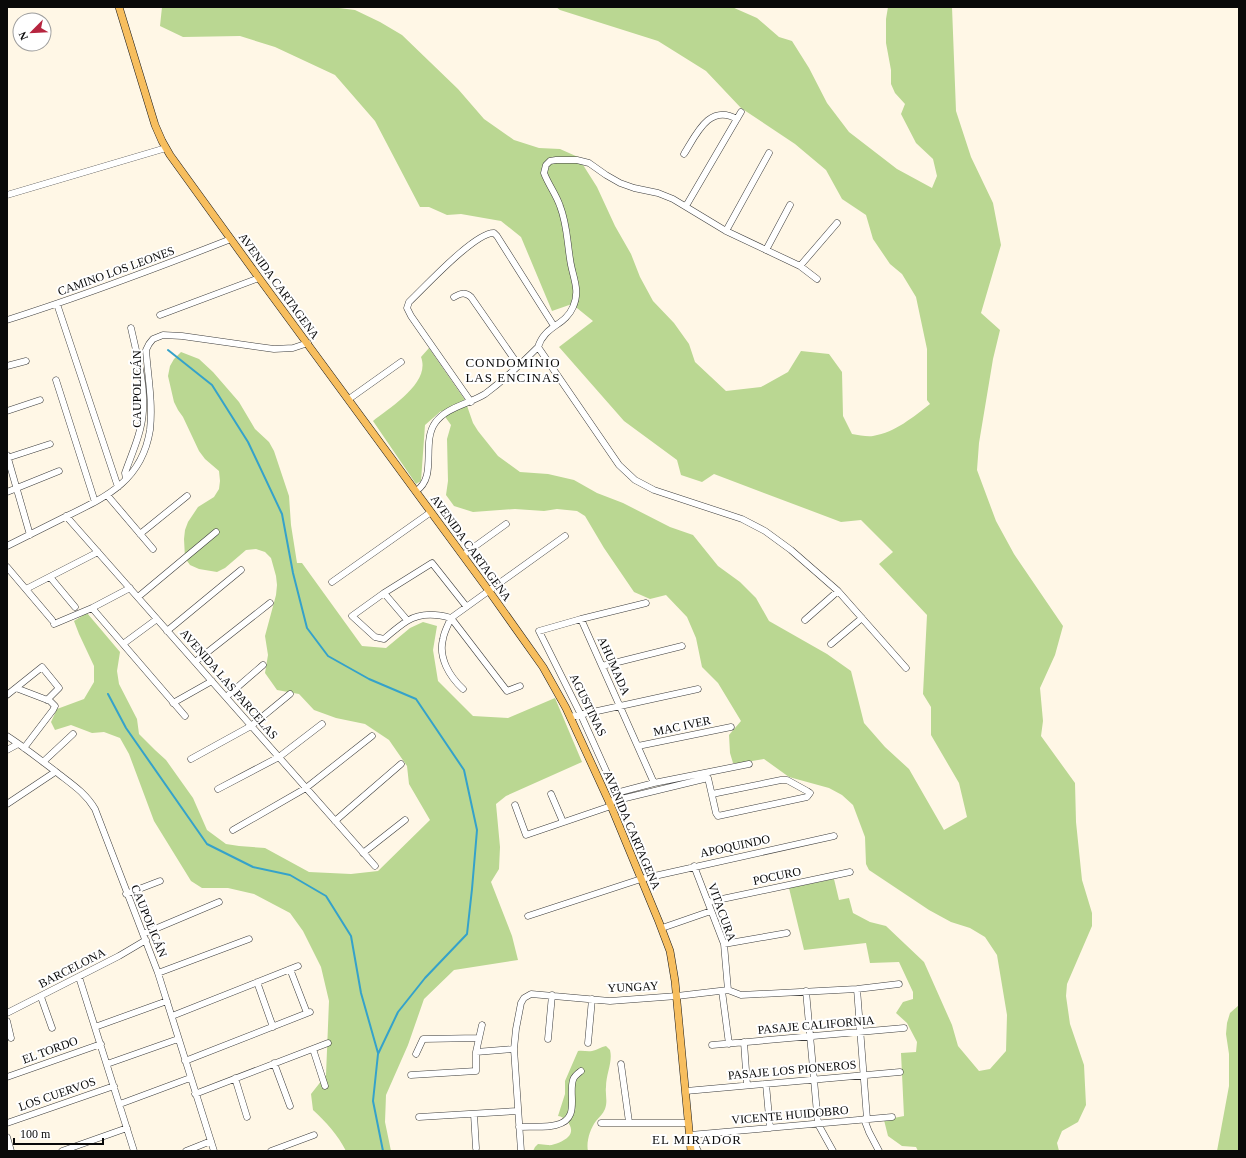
<svg xmlns="http://www.w3.org/2000/svg" width="1246" height="1158" font-family="'Times New Roman',serif">
  <style>
    .forest { fill: #bad792 }
    .lines { fill: none; stroke-linecap: round; stroke-linejoin: round }
    .stream { stroke: #35a2ca; stroke-width: 2 }
    .minor-casing { stroke: #3c3c3c; stroke-width: 7 }
    .major-casing { stroke: #1a1a1a; stroke-width: 8 }
    .minor { stroke: #fff; stroke-width: 6 }
    .major { stroke: #f7be5e; stroke-width: 7 }
    .labels { text-anchor: middle; dominant-baseline: central; stroke-width: 4; stroke-linejoin: round; paint-order: stroke }
    .street-label { font-size: 12px; fill: #090909; stroke: #fff }
    .neighbourhood-label { font-size: 13px; letter-spacing: 1px; fill: #090909; stroke: #fff }
  </style>
  <rect width="100%" height="100%" fill="#fff7e6"/>
  <!-- forest -->
  <path class="forest" d="M162,7h169l24,3 25,12 22,13 56,54 26,30 30,21 25,8 21,1 18,8 19,30 18,39 16,28 9,23 13,24 21,22 15,21 6,18 31,29 35,-4 27,-15 13,-21 28,3 13,18 1,44 9,18c7,1 15,3 21,2 23,-4 40,-19 57,-32l-3,-4v-51l-11,-52 -14,-23 -12,-10 -17,-25 -7,-24 -24,-16 -16,-29 -31,-26 -54,-36 -35,-37 -48,-30 -98,-31 -4,-3h176l25,11 22,19 13,4 17,27 18,35 22,29 48,37 35,19 5,-12 -4,-17 -17,-16 -15,-29 4,-10 -10,-11 -4,-9v-14l-5,-27v-24l2,-12h64l4,104 15,46 22,46 8,42 -20,68 19,17 -7,29 -14,84 -2,27 19,51 18,33 49,72 -8,29 -15,33 3,33 -2,15 34,47 1,39 6,58 10,33v13l-25,58 -1,12 4,28 14,41 2,40 -8,17 -16,9 -5,12 2,8h-141l-2,-4 -14,-1 -14,-10 -4,-16 20,-4 -3,-63 15,-1 1,-10 -10,-19 -11,-10 7,-11 10,-3v-7l-14,-30 -29,1 -4,-20 -62,7 -15,-62 45,-9 5,21 10,-2 4,15 17,9 16,4 38,36 28,63 6,21 21,25 11,-2 16,-18 1,-36 -10,-60 -12,-18 -15,-9 -19,-6 -22,-12 -60,-40 -3,-6 -1,-27 -12,-32 -11,-10 -13,-7 -40,-11 -25,-18 -24,4h-7l-3,-10 -1,-18 12,-14 -23,-38 -16,-16 -6,-29 -9,-21 -21,-22 -16,4 -16,-7 -30,-44 -19,-32 -8,-5 -20,-2 -13,2 -29,-2 -42,3 -19,-6 -8,-11 2,-14 -1,-42 4,-14 -10,-14 -16,14 -4,56 -5,3 -43,-63c17,-14 58,-38 48,-64l8,-9 36,52 8,23 5,8 20,25 22,16 28,2 26,6 23,13 26,10 47,24 23,8 25,31 22,16 16,16 13,23 58,33 24,17 13,52 21,24 24,22 35,61 23,-13 -8,-34 -28,-48v-28l-8,-13 4,-79 -48,-51 14,-12 -32,-32 -20,2 -127,-48 -12,8 -21,-7 -4,-15 -53,-39 -65,-74 34,-26 -21,-17 -20,7 -31,-74 -20,-16 -40,-7 -14,1 -18,-8h-9l-45,-86 -40,-46 -60,-28 -35,-11 -57,1 -23,-11z
    M181,352l18,7 14,13 26,30 16,27 14,13 5,9 15,45 2,29 6,38h5l60,83 24,2 24,-20 13,-6 14,4 -4,24 5,31 35,35 35,2 47,-20 27,64 -76,34 -10,8 4,43 -1,22 -8,13 21,54 6,24 -64,10 -30,29 -16,46 -22,50 -1,27 6,29h-45c-8,-16 -20,-29 -33,-41l-2,-16 15,-19 3,-74 -8,-34 -18,-36 -13,-18 -36,-19 -26,-6h-26l-11,-7 -37,-60 -25,-67 -9,-16 -16,-6 -12,1 -21,-8 -16,5 -4,-8 6,-13 27,-10 10,-17v-16l-15,-32 -5,-13 13,-8 33,39 -3,19 2,13 18,35 2,15 16,16 11,10 27,38 14,32 19,14 13,2 26,2 44,24 42,2 27,-3 52,-51 -21,-36 -2,-18 -18,-26 -24,-16 -29,-6 -22,-8 -15,-16 -22,-4 -12,-17 3,-18 -3,-19 11,-41 1,-10 -1,-9 -5,-18 -6,-6 -9,-3 -10,1 -21,18 -8,4 -18,-3 -9,-4 -5,-7 -1,-19 1,-9 3,-8 10,-15 16,-10 5,-8 1,-8 -1,-10 -14,-12 -6,-8 -16,-34 -5,-7 -4,-8 -6,-26 2,-10 4,-7z
    M1239,1005v146h-22l12,-65v-32l-3,-20 1,-11 3,-10z
    M606,1046l4,4c3,12 -4,24 -4,37 -1,7 2,14 -1,22 -2,5 -6,8 -9,12 -6,8 -10,21 -8,30h-55l2,-4 3,-3c4,0 6,1 10,1 5,1 16,-4 20,-8 8,-7 -1,-20 -10,-21l7,-22v-13l13,-30c5,-1 9,1 14,0 5,-1 9,-4 14,-5z"/>
  <g class="lines">
    <!-- stream -->
    <path class="stream" d="M168,350l44,35 36,57 34,72 11,59 14,55 21,28 41,23 47,20 48,71 13,60 -5,59 -5,45 -42,44 -27,34 -20,42 -5,47 10,50
      M108,694l18,34 81,116 46,23 37,8 36,21 25,40 10,57 17,60"/>
    <!-- minor casing -->
    <g class="minor-casing">
      <path id="minor" d="M684,154c12,-19 25,-51 53,-35
        M7,195l159,-47
        M686,206l55,-94
        M726,231l43,-78
        M766,250l24,-45
        M800,266l37,-43
        M454,297c7,-4 11,-5 17,0l48,69
        M57,304l61,183
        M160,315l99,-37
        M7,320c76,-24 150,-52 224,-81
        M538,347c7,-22 27,-21 35,-40 8,-17 -1,-31 -3,-48 -3,-19 -3,-35 -10,-53 -4,-12 -12,-22 -16,-33l2,-8 4,-4 6,-1h21l12,3 17,12 14,8 14,5 24,5 15,6 53,32 74,35 17,13
        M7,366l19,-5
        M56,380l39,122
        M349,399l52,-37
        M471,402l-60,-86 -4,-8 2,-6c15,-14 66,-70 85,-69l3,3 57,90
        M7,411l33,-11
        M7,455l23,80
        M7,458l43,-14
        M126,479l-1,-6c7,-20 17,-41 18,-62 2,-28 -6,-56 -12,-83
        M416,491c22,-14 5,-48 19,-68 11,-16 34,-19 50,-29 19,-14 36,-30 53,-47l81,118 16,15 19,10 88,29 23,12 26,19 47,41 68,77
        M7,492l52,-21
        M107,495l46,54
        M66,516l309,350
        M140,534l47,-38
        M7,546c20,-10 40,-20 60,-30 41,-20 75,-36 83,-86 3,-27 -2,-53 -4,-80l3,-6 4,-5 10,-4 19,1 92,13 19,-1 15,-5
        M463,555l43,-31
        M7,567l45,53
        M50,577l25,30
        M332,582l99,-70
        M26,589l72,-37
        M384,593l23,27
        M138,597l78,-65
        M646,603l-65,16 73,164
        M466,606l-34,-43 -48,30 -32,23 23,21 9,2c7,-6 15,-13 23,-18 13,-8 30,-7 44,-3l114,-82
        M92,608l93,108
        M451,618l56,73 13,-5
        M451,618c-3,7 -7,14 -8,21 -5,19 7,38 20,50
        M581,619l-42,12 42,84 35,78 38,-10 95,-19
        M805,620l33,-29
        M54,624l38,-16 38,-20
        M167,631l74,-61
        M123,644l34,-25
        M831,644l31,-26
        M195,662l75,-59
        M602,666l80,-20
        M16,688l34,13 5,5 -2,4 -29,38
        M7,695l35,-28 17,21 -12,12
        M226,697l37,-32
        M173,703l39,-22
        M570,717l128,-28
        M7,736c17,11 32,23 48,35 15,12 30,21 40,38l63,164 56,178
        M638,746l93,-19
        M7,750l11,-6
        M191,759l60,-33 39,-32
        M43,762l30,-28
        M218,789l61,-32 43,-33
        M551,794l12,28
        M609,802l99,-24 8,35 2,3 89,-19 3,-4 -3,-2 -20,-11h-6l-69,14
        M7,804l48,-32
        M515,805l11,30 85,-29
        M335,821l66,-57
        M233,830l73,-42 66,-52
        M363,853l42,-33
        M694,866l30,78 4,46
        M126,894l34,-13
        M708,902l142,-30
        M528,916l113,-37 193,-43
        M662,928l49,-17
        M143,934l76,-32
        M724,944l63,-11
        M290,969l17,44
        M158,973l91,-34
        M79,977l55,174
        M257,982l16,45
        M857,989l10,130
        M722,991l7,53
        M806,991l12,133 15,27
        M41,997l11,31
        M7,1013l112,-57 27,-16
        M172,1016l126,-50
        M7,1021l4,17
        M95,1027l72,-26
        M548,1039l4,-44
        M744,1042l3,43
        M588,1043l4,-44
        M712,1045l192,-17
        M313,1049l12,37
        M476,1052l6,-27
        M416,1054l7,-15 56,-1
        M185,1061l125,-49
        M274,1063l16,43
        M107,1064l71,-25
        M621,1064l8,58
        M411,1075l65,-4v-19l38,-3
        M7,1077l94,-33
        M235,1078l12,39
        M766,1084l4,44
        M686,1091l214,-19
        M195,1094l133,-51
        M120,1104l70,-26
        M474,1114l2,34
        M419,1117l99,-6
        M864,1119l5,13 10,19
        M7,1123l107,-37
        M601,1123h87
        M519,1127c12,-1 26,1 37,-2 25,-6 12,-30 17,-45 1,-4 4,-6 8,-9
        M7,1137l4,14
        M62,1151l65,-23
        M186,1151l25,-10
        M271,1151l43,-16
        M521,1151l-7,-102 2,-20 5,-26 3,-5 7,-4 79,7 67,-5 51,-6 13,5 116,-6 42,-5
        M698,1151l-8,-16 202,-18"/>
    </g>
    <!-- major casing -->
    <g class="major-casing">
      <path id="major" d="M119,7l36,118 7,16 8,14 89,123 230,313 54,76 23,41 45,98 48,116 11,29 5,30 16,170"/>
    </g>
    <!-- minor -->
    <use href="#minor" class="minor"/>
    <!-- major -->
    <use href="#major" class="major"/>
  </g>
  <g class="labels">
    <!-- street labels -->
    <g class="street-label">
      <text transform="translate(116 271) rotate(-20)">CAMINO LOS LEONES</text>
      <text transform="translate(279 286) rotate(54)">AVENIDA CARTAGENA</text>
      <text transform="translate(137 389) rotate(-90)">CAUPOLICÁN</text>
      <text transform="translate(471 548) rotate(54)">AVENIDA CARTAGENA</text>
      <text transform="translate(614 666) rotate(66)">AHUMADA</text>
      <text transform="translate(229 684) rotate(49)">AVENIDA LAS PARCELAS</text>
      <text transform="translate(588 705) rotate(64)">AGUSTINAS</text>
      <text transform="translate(682 726) rotate(-12)">MAC IVER</text>
      <text transform="translate(632 830) rotate(67)">AVENIDA CARTAGENA</text>
      <text transform="translate(735 846) rotate(-12)">APOQUINDO</text>
      <text transform="translate(777 876) rotate(-12)">POCURO</text>
      <text transform="translate(722 912) rotate(70)">VITACURA</text>
      <text transform="translate(149 921) rotate(68)">CAUPOLICÁN</text>
      <text transform="translate(72 968) rotate(-27)">BARCELONA</text>
      <text transform="translate(633 987) rotate(-3)">YUNGAY</text>
      <text transform="translate(816 1025) rotate(-5)">PASAJE CALIFORNIA</text>
      <text transform="translate(50 1050) rotate(-20)">EL TORDO</text>
      <text transform="translate(792 1070) rotate(-5)">PASAJE LOS PIONEROS</text>
      <text transform="translate(57 1094) rotate(-19)">LOS CUERVOS</text>
      <text transform="translate(790 1115) rotate(-5)">VICENTE HUIDOBRO</text>
    </g>
    <!-- neighbourhood labels -->
    <g class="neighbourhood-label">
      <text x="513" y="362">CONDOMINIO<tspan x="513" dy="15">LAS ENCINAS</tspan></text>
      <text x="697" y="1139">EL MIRADOR</text>
    </g>
  </g>
  <!-- border -->
  <rect width="1246" height="1158" fill="none" stroke="#090909" stroke-width="16"/>
  <!-- north arrow -->
  <g transform="translate(32 32) rotate(246)"><circle r="19" fill="#ffffff" stroke="#9d9d9d"/>
  <path d="M0-3L7 15L0 10L-7 15Z" fill="#b6253f"/>
  <text y="-6" font-size="11" font-weight="bold" text-anchor="middle" fill="#090909">N</text>
  </g>
  <!-- scale -->
  <path d="M14 1138v6h89v-6" fill="none" stroke="#090909" stroke-width="2"/>
  <text x="20" y="1138" font-size="12" fill="#090909" stroke="#ffffff" stroke-width="3" paint-order="stroke">100 m</text>
</svg>
